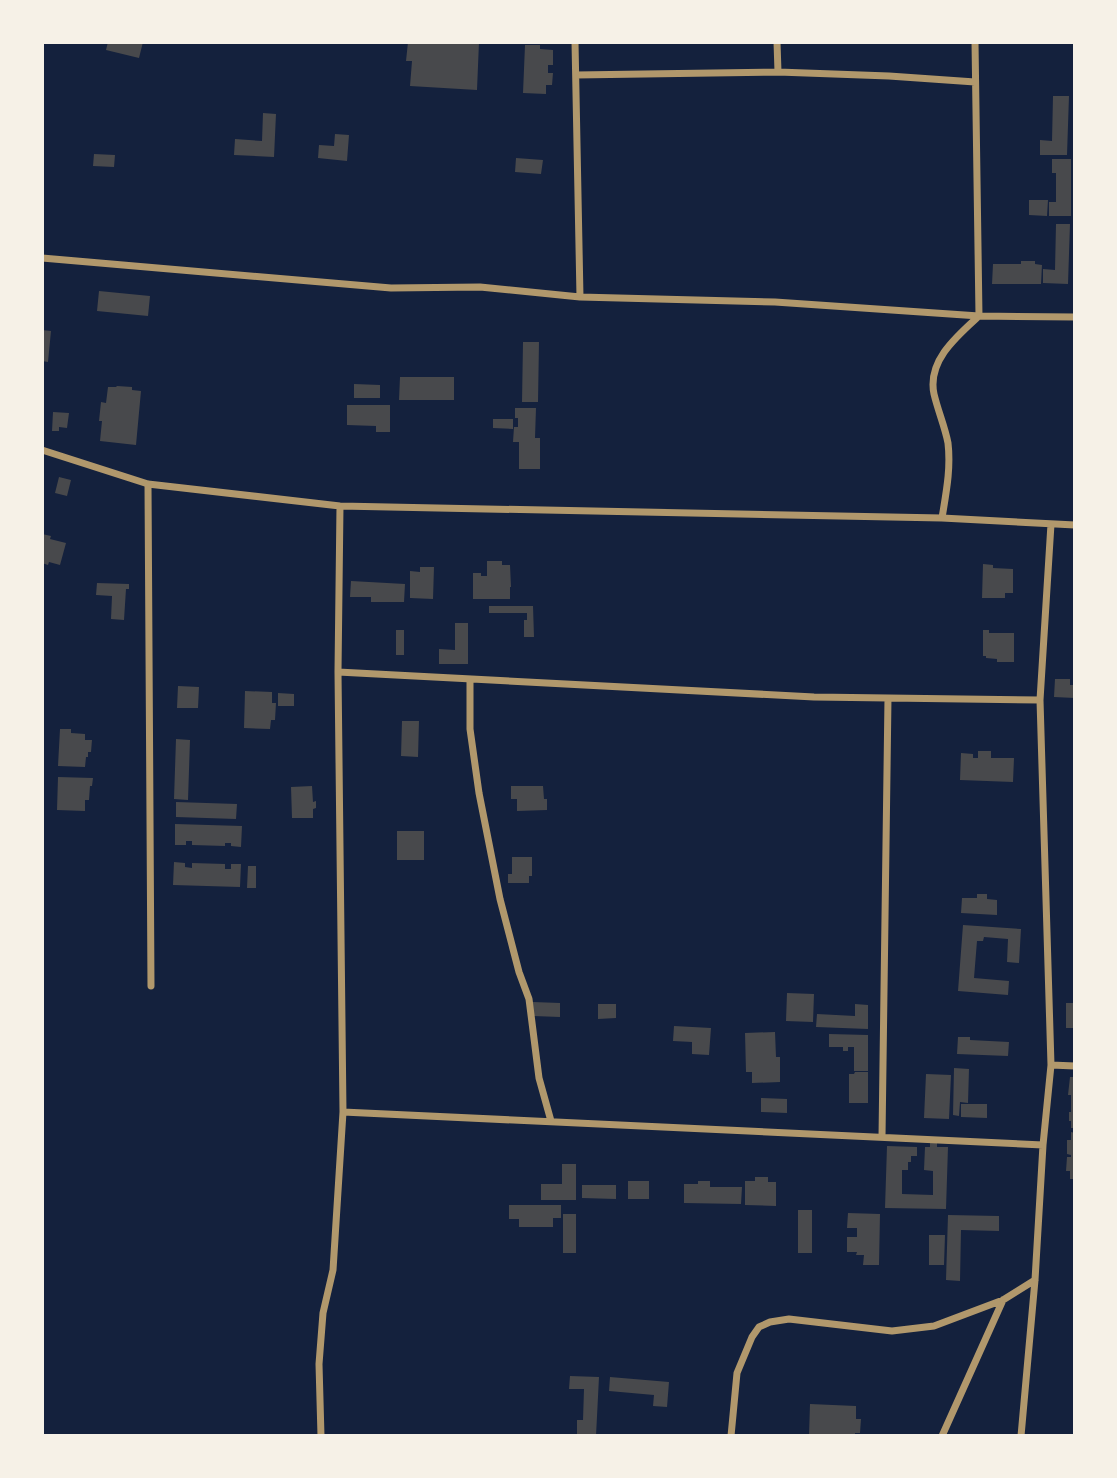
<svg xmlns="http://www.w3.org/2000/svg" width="1117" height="1478" font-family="Inter,sans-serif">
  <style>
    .building { fill: #48494c }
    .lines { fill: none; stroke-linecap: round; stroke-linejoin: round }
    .minor { stroke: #b1986c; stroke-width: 7 }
  </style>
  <rect width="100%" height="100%" fill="#14213d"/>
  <!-- building -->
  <path class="building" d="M108,42h35l-4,16 -33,-8z
    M408,42h71l-2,48 -67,-4 2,-25h-6z
    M525,45h15v4l13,1v15h-5v8h5l-1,12h-6v9l-23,-1z
    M1053,96h16l-2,59h-27v-15l12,1z
    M263,113l13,1 -2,43 -40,-2 1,-16 27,2z
    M335,134l14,1 -2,26 -29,-3 1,-13 15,1z
    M94,154l21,1 -1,12 -21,-1z
    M516,158l27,2 -2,14 -26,-2z
    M1052,159h19v57h-22v-14h7v-29h-4z
    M1029,200h19l-1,16 -18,-1z
    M1056,224h14l-2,60 -25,-1v-14l12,1z
    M1021,261h14v3l7,1 -1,19h-49l1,-20h28z
    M99,291l51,5 -2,20 -51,-5z
    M42,330l9,1 -3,31 -6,-1z
    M523,342h16l-1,60h-16z
    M400,377h54v23h-55z
    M354,384l26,1v13h-26z
    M117,386l15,1v3l9,1 -5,54 -36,-4 2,-20h-3l2,-19 5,1 2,-16h8z
    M347,405h43v27h-14v-6l-29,-1z
    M515,408h21l-1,30h5v31h-21v-27h-6l1,-15h4v-9h-3z
    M53,412l16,1 -2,15 -8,-1v4h-7z
    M493,419h20v10l-20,-1z
    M59,477l12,3 -4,16 -12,-3z
    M42,534l9,2 -1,3 16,4 -6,22 -11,-3 -1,3 -6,-2z
    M487,561h15v4h8l1,22h-1v12h-37v-26h8v3h6z
    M983,564l10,1v3l20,1v24h-8v5h-23z
    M420,567h14l-1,32 -23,-1v-27l10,1z
    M351,581l54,3 -1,18h-33v-5h-21z
    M97,583l32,1v5h-3l-2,31 -13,-1 1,-23 -16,-1z
    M489,606h44l1,31h-10v-17h3v-7h-38z
    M455,623h13v41h-29v-15l16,1z
    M396,630h8v25h-8z
    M983,630h6v3h25v29h-17v-3l-11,-1v-2h-3z
    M1055,679h15v6h5v13l-21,-1z
    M178,686l21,1 -1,21h-21z
    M245,691l27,1v11h4l-1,17h-4l-1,9 -26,-1z
    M278,693l16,1v12h-16z
    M402,721h17l-1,36 -17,-1z
    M60,729h11v4l14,1v6h7l-1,12h-3v5h-2l-1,10 -27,-1z
    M176,739l14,1 -2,60 -14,-1z
    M978,751h13v7h23l-1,24 -53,-2 1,-27 12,1v4h5z
    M58,777l35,1 -1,8h-2l-1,14h-4v11l-28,-1z
    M312,786l1,16 3,-1v7l-3,1v9h-21l-1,-31z
    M511,786h32l1,13h3v11l-30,1v-12h-6z
    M176,802l61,2 -1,15 -60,-2z
    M175,824l67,2 -1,21 -10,-1v-3h-6v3l-33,-1v-4h-6v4h-11z
    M397,831h27v29h-27z
    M512,857h20v19h-3v7h-21v-9h4z
    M174,862l11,1v4l7,1v-5l33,1v5h6v-5h10l-1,23 -67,-2z
    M248,866h8v22h-9z
    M977,894h10v5l10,1v15l-36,-2 1,-15h15z
    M963,925l58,4 -2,34 -12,-1 1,-23 -24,-2 -1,4h-6l-3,37 35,3 -1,14 -50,-4z
    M787,993l27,1 -1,28 -27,-1z
    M533,1002l27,1v14l-27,-1z
    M1066,1003h9v25h-9z
    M598,1004h18v14l-18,1z
    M855,1004l13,1v24l-52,-2 1,-13 38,2z
    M674,1026l37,2 -2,27 -17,-1v-12l-19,-1z
    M775,1032l1,25h4v25l-28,1v-11h-6l-1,-39z
    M829,1034l39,1v36h-14v-24h-6v4h-5v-4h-14z
    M958,1037h12v3l39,2 -1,14 -51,-2z
    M954,1068l15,1 -1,34 -8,-1 -1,14 -6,-1z
    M855,1072h13v31h-19v-29h5z
    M926,1074l25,1 -2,44 -25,-1z
    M1070,1077h5v51h-4v-7h-2v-9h2v-17h-3z
    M761,1098l26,1v14l-26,-1z
    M961,1104h26v14l-26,-1z
    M1071,1132l4,1v46h-5v-8h-4l1,-14h4v-2l-4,-1v-14h4z
    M930,1143h7v4h11l-2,62 -61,-1 2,-62 30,1v9h-6v6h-3v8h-6v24l31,1v-24l-9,-1 1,-23h5z
    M562,1164h14v36h-35v-16h21z
    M755,1177h13v5h8v24l-31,-1v-24h10z
    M628,1181h21v18h-21z
    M698,1181h12v6h32l-1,17 -57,-1v-19h14z
    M582,1185h34v14l-34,-1z
    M509,1205h52v13h-8v9h-34v-8h-10z
    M798,1210h14v43h-14z
    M848,1213l32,1 -1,51h-16l1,-10h-8l1,-3h-10v-15h10v-9h-10z
    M563,1214h13v39h-13z
    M948,1215l51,1v15l-38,-1 -1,51 -14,-1z
    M929,1235h16l-1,30h-15z
    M570,1376l29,1 -3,59h-19v-16h6l1,-31h-15z
    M610,1377l59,5 -2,25 -14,-1 1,-11 -45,-4z
    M810,1404l46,2v13h5l-1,14h-5v3h-46z"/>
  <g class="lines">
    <!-- minor -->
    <path class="minor" d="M575,42l5,255
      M777,42l1,30 111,4 86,6
      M576,75l202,-3
      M42,258l349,30 89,-1 100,10 195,5 204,14 96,1
      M42,450l106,34 192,22 602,12 133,7
      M148,484l3,502
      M340,506l-2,166 5,440 700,33
      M942,518c4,-25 9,-49 6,-75 -3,-16 -10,-32 -14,-49 -7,-33 23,-58 45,-78l-4,-274
      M338,672l476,25 226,3
      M470,680v49l9,64 21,106 19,73 10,27 10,79 12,43
      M1051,1065l24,1
      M882,1137l6,-439
      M321,1436l-2,-72 4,-51 10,-43 10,-158
      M731,1436l6,-63 15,-36 7,-10 11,-5 19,-3 103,12 42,-5 69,-26 32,-20
      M942,1436l61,-136
      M1021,1436l14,-156 8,-135 8,-80 -11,-365 11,-176"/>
  </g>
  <!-- border -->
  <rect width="1117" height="1478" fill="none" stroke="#f6f1e7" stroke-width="88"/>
</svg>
